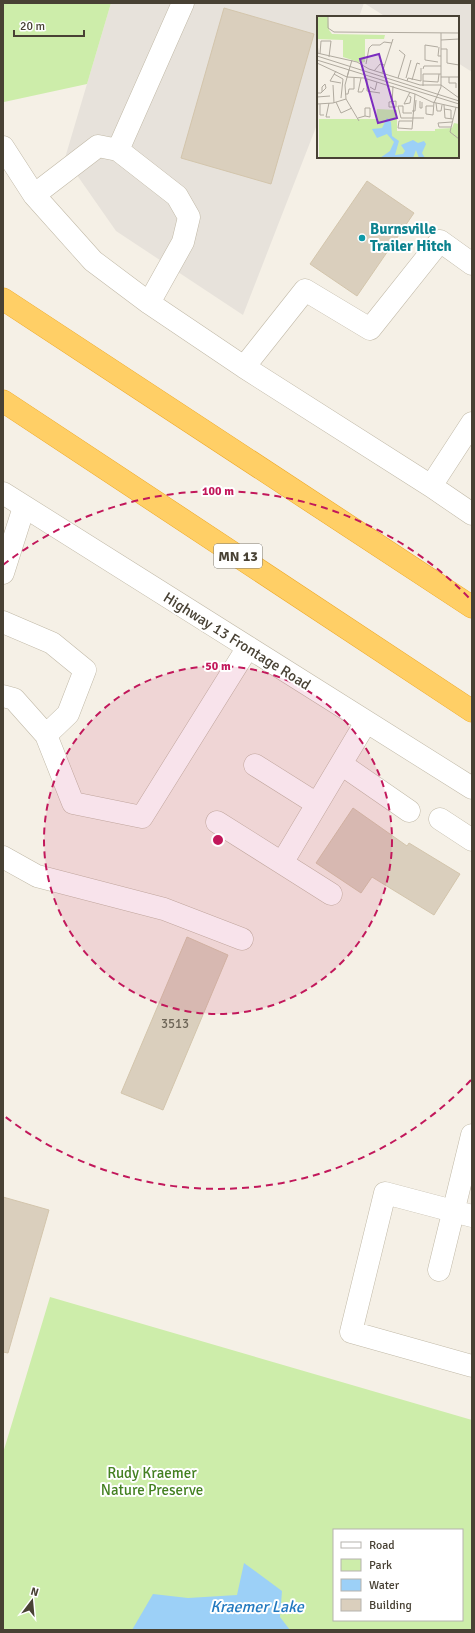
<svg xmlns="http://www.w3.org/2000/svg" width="475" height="1633" font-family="Signika,sans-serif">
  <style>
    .industrial { fill: #e7e2db }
    .green { fill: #cdedaa; fill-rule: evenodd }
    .water { fill: #9cd0f7 }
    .building { fill: #dacfbd; stroke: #d3c5ac }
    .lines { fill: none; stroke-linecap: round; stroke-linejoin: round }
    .minor-casing { stroke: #c1b9a7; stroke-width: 23 }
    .highway-casing { stroke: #eda827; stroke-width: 23 }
    .minor { stroke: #fff; stroke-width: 22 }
    .highway { stroke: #ffcf66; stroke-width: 22 }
    .ring { fill: none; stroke: #c2185b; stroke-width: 2; stroke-dasharray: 7 5 }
    .culture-dot { fill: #0f9aa8; stroke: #fff; stroke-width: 1.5 }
    .labels { text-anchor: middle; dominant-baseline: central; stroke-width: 4; stroke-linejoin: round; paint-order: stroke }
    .number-label { font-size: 13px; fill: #6c6456 }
    .shield { fill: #fff; stroke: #7f7a71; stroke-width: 1 }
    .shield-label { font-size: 14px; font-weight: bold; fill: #484134 }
    .culture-label { font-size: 15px; font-weight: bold; fill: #0d838f; stroke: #fff; text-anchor: start }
    .street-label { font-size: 15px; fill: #484134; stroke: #fff }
    .park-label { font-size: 15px; fill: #438021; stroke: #fff }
    .water-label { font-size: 16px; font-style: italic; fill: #2279bf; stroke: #fff }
    .inset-road { fill: none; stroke: #b0aa9f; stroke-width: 1 }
    .view { fill: #7b2cbf; fill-opacity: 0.15; stroke: #7b2cbf; stroke-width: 2 }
    .inset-edge { fill: none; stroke: #484134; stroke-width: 2 }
    .centre { fill: #c2185b; stroke: #fff; stroke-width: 2 }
    .ring-label { font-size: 12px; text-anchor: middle; font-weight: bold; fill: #c2185b; stroke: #fff; stroke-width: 4; stroke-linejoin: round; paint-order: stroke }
  </style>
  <rect width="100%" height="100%" fill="#f5f0e6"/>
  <!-- industrial -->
  <path class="industrial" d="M111,3h361v69l-14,-9v-46h-72l-22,-14 -5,14h-41v105l-75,193 -127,-84 -51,-73z"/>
  <!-- green -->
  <path class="green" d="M3,3h108l-24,81 -83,18 -1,-2z
    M50,1297l422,123v210h-469v-177zM334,1530h128v90h-128z"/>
  <!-- water -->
  <path class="water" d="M244,1563l38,28 -2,26 10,13h-158l21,-36 35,4 49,-3z"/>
  <!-- building -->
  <path class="building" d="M224,8l90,26 -43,150 -90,-26z
    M367,181l47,32 -57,83 -47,-32z
    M353,808l54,38 2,-3 51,31 -26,41 -62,-38 -11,16 -45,-30z
    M187,937l41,18 -65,155 -42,-17z
    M3,1197l46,13 -41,143 -5,-1z"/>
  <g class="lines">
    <!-- minor casing -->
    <g class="minor-casing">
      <path id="minor" d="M3,147l31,48 59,66 56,42 95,64 187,119 41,28
        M118,150l65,-147
        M34,195l64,-49 20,4 59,46 12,21 -6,25 -34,61
        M244,367l61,-77 65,39 70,-88 32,23
        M431,486l41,-63
        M3,493l469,295
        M3,573l21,-66
        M3,622l49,21 33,27 -17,44 -22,21 -32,-36 -11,-3
        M46,735l27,68 69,14 106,-170
        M341,764l68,47
        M255,765l62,39
        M440,819l32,21
        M217,822l65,41
        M3,857l34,19 127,33 78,30
        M331,894l-49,-31 84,-141
        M472,1216l-87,-23 -34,139 121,34
        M439,1270l33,-135"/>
    </g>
    <!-- highway casing -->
    <g class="highway-casing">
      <path id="highway" d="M3,299l469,308
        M3,401l469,310"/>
    </g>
    <!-- minor -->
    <use href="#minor" class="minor"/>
    <!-- highway -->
    <use href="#highway" class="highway"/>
  </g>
  <!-- distance rings -->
  <circle cx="218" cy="840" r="174" fill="#c2185b" fill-opacity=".12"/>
  <g class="ring">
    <circle cx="218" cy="840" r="174"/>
    <path d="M471 1080A349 349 0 0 1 3 1115M3 565A349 349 0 0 1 471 600"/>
  </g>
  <!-- markers -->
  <circle class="culture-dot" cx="362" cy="238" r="4"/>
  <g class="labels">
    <!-- number labels -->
    <g class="number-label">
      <text x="175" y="1024">3513</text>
    </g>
    <!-- shield labels -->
    <rect class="shield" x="214" y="544" width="48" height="24" rx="3"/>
    <g class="shield-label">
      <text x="238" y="556">MN 13</text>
    </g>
    <!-- culture labels -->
    <g class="culture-label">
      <text x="370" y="229">Burnsville<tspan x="370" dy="17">Trailer Hitch</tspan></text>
    </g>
    <!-- street labels -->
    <g class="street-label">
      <text transform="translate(237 641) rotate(32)">Highway 13 Frontage Road</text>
    </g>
    <!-- park labels -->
    <g class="park-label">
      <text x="152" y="1473">Rudy Kraemer<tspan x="152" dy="17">Nature Preserve</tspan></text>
    </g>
    <!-- water labels -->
    <g class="water-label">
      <text x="257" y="1607">Kraemer Lake</text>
    </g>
  </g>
  <!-- overview -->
  <g transform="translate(317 16)">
    <rect width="142" height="142" fill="#f5f0e6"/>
    <path d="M0,0h11l1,14 3,4 53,1 -1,4h-19v23l-4,1 -18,-6v-17l-26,-1zM60,93l20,1v21h38v-2l17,-1 2,-5 5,1v34h-140v-39h57z" fill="#cdedaa"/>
    <path d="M70,102l4,4 1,14 7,5 -4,14 8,-1 2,-3 -4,-6 12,-5 5,3 6,-2 2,3 -4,9 3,5h-6l-3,-8 -3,8h-33l10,-7 4,-9 -7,-8 -10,4 -5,-9 10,-1z" fill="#9cd0f7"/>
    <path class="inset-road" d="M11,0v12l6,4 125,1M124,24l18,-1M0,25l1,13M122,31l-1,9h3M124,33h6v14l12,2M0,37l40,9 12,7 51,16h21l18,13M3,38l1,-13h10l-2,16M0,40l142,45M0,44l142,44M121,46l-13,-2v-15l13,2M0,47l30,14 17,1 51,16 17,8 27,6M49,48l3,-16 3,-3h8l4,-3 8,1M106,53l1,-3h17M32,54l-4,15 1,14 13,22M19,55l-6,10 11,2M57,55l6,-7 5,1M65,57l11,-34M17,58l9,5 -2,19M30,61l5,-17M124,61h18M132,61v6h7v5M44,62l-3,14h4l2,-4M81,62l7,-23 -6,-5M89,62l5,-18M50,63v12l13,2M95,64l5,-17 3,1M90,65l1,-3 13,3v-13M106,65l15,1 1,-8M16,69l1,18M106,70v-12h18M53,71l5,3 2,-8M0,77h4l5,-5 -1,-4 -3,3v5M28,78h3l1,-5h5v-11M92,80l2,1 -1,6 -6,1 6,-12M0,81l13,-1M79,85v6h-7v-5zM103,85v7h2v-6M19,86l5,11 11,-5M12,87l-3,14h4M117,87l7,-16v-54M119,87l1,8h4l1,-6M0,88l16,-1 13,-4M3,88v11h4M75,88l1,-18M127,89l1,13 8,1M116,90h-7v8l7,1 1,-13M139,91l-6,25 9,7M127,93l7,1v9M95,95h3l1,-11M95,97h-9v-7h-5l3,12h23M41,102l7,-2v-8h5v9l-5,-1M95,105h-13l-1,7 14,1 3,-35M134,111h-12l-1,-4 14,-1"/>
    <path class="view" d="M62,38l18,64 -19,5 -18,-64z"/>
    <rect width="142" height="142" class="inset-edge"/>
  </g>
  <circle cx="218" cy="840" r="6" class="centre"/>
  <g class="ring-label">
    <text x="218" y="495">100 m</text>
    <text x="218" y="670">50 m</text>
  </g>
  <!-- border -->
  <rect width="475" height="1633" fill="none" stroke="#484134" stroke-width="8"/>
  <!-- legend -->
  <rect x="333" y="1529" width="130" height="92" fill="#ffffff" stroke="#b6b3ae"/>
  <rect x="341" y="1542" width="20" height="6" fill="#ffffff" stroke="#b6b3ae"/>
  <text x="369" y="1549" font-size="12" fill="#484134">Road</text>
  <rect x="341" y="1559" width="20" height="12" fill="#cdedaa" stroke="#b6b3ae"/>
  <text x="369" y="1569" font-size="12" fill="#484134">Park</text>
  <rect x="341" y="1579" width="20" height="12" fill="#9cd0f7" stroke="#b6b3ae"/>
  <text x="369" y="1589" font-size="12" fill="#484134">Water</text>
  <rect x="341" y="1599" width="20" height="12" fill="#dacfbd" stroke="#b6b3ae"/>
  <text x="369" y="1609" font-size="12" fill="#484134">Building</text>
  <!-- north arrow -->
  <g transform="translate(32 1601) rotate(16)" stroke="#ffffff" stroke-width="3" paint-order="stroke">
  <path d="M0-3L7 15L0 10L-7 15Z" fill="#484134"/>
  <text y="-6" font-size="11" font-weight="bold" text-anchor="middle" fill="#484134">N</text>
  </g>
  <!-- scale -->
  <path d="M14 30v6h70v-6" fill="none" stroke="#484134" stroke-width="2"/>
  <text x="20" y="30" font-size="12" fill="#484134" stroke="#ffffff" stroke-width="3" paint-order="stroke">20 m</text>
</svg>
